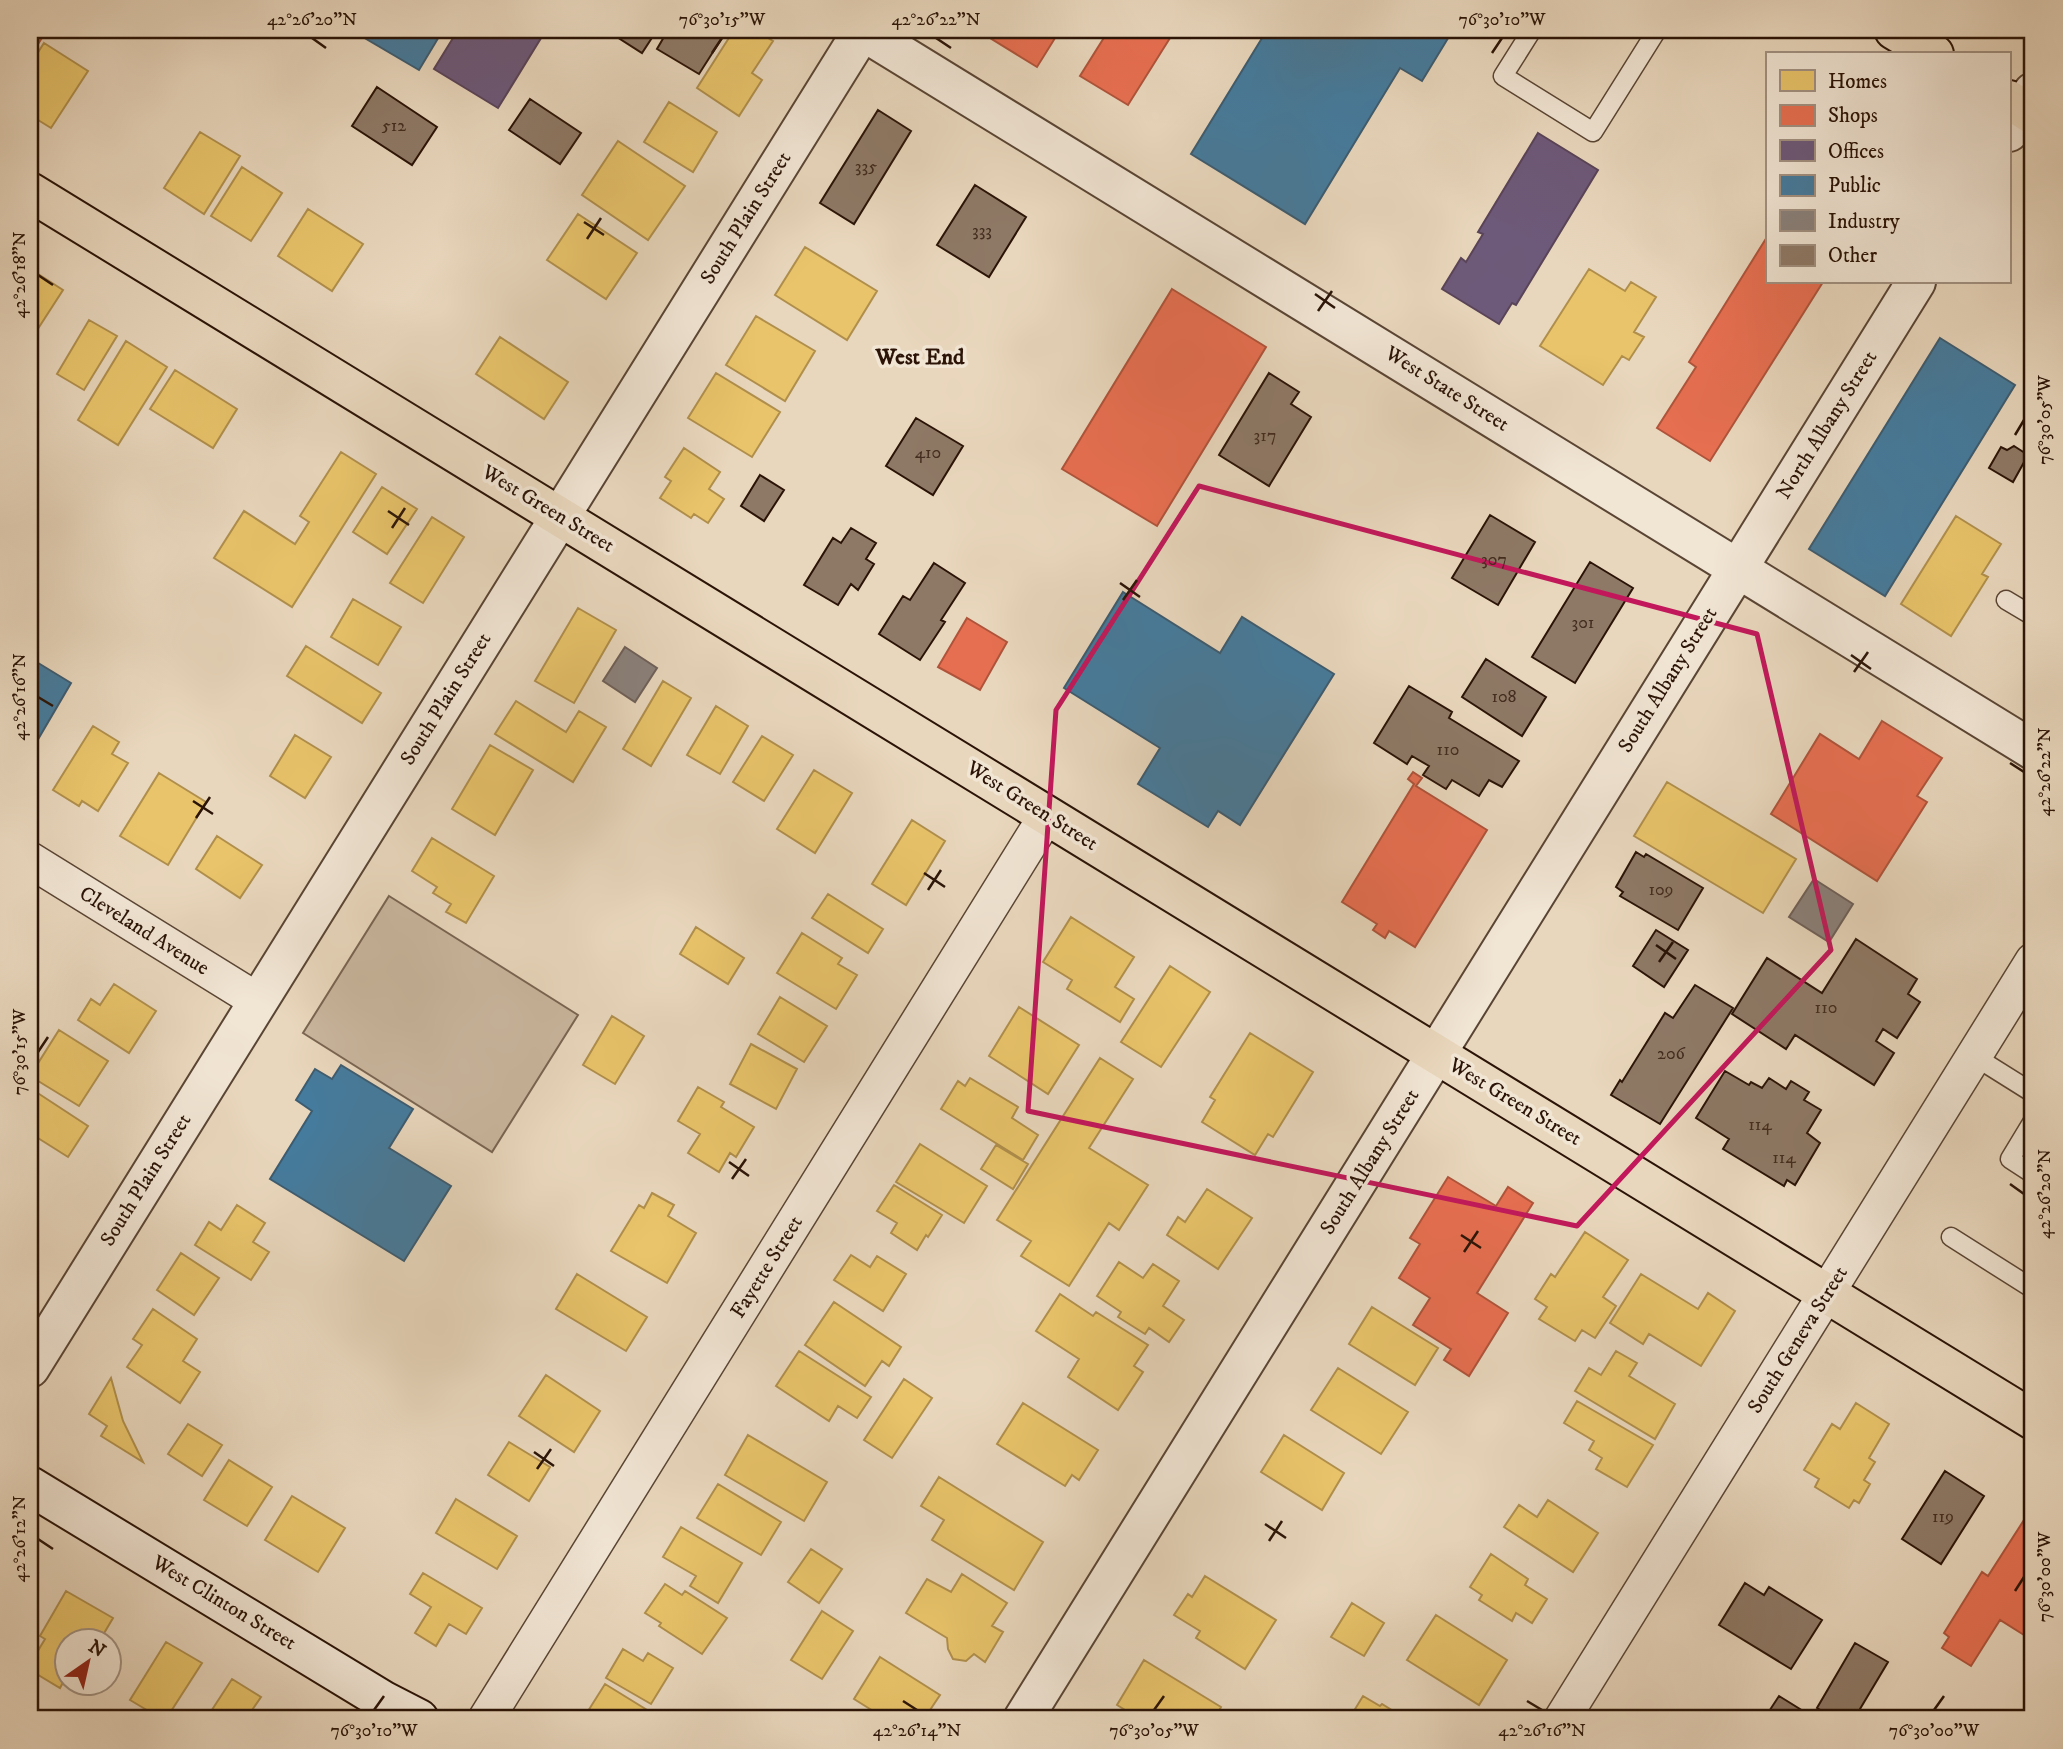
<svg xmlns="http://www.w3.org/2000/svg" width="2063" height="1749" font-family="'IM FELL DW Pica',serif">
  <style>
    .green { fill: #c9b69e; stroke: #7a6552; stroke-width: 2 }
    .homes { fill: #e9c46a; stroke: #b08f4c; stroke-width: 2 }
    .shops { fill: #e76f51; stroke: #af543b; stroke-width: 2 }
    .offices { fill: #6d597a; stroke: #594458; stroke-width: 2 }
    .public { fill: #457b9d; stroke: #3d5c70; stroke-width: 2 }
    .industry { fill: #8a817c; stroke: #6e6059; stroke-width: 2 }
    .building { fill: #8e7966; stroke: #2b1407; stroke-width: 2 }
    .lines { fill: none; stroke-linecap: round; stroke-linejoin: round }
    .service-casing { stroke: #5a4534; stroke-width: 21 }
    .minor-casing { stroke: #5a4534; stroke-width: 38 }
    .tertiary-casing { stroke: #5a4534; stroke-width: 42 }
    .secondary-casing { stroke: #2b1407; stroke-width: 42 }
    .trunk-casing { stroke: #2b1407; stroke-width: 42 }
    .service { stroke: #f1e5d4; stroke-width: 18 }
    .minor { stroke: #f1e5d4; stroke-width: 35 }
    .tertiary { stroke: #f1e5d4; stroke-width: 38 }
    .secondary { stroke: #f1e5d4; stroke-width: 38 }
    .trunk { stroke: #e9d7bd; stroke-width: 38 }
    .marked { fill: none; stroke: #c2185b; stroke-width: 5; stroke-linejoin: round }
    .ticks { fill: none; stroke: #2b1407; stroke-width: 2.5 }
    .labels { text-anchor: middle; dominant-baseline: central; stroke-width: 7; stroke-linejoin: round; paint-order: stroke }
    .number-label { font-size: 18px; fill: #442d1f }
    .street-label { font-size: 21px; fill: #2b1407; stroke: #f1e5d4 }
    .neighbourhood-label { font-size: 23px; font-weight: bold; fill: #2b1407; stroke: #f1e5d4 }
    .neatline { fill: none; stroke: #2b1407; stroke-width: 2.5 }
    .ticks-label { font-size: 18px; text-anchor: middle; fill: #2b1407 }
  </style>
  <rect width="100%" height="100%" fill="#e9d7bd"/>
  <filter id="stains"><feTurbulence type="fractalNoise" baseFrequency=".00286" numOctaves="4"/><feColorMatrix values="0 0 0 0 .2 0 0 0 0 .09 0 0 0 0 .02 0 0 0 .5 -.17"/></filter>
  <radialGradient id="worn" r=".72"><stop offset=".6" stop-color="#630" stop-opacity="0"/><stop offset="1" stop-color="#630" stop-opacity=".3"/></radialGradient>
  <!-- green -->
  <path class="green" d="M389,896l189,119 -86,137 -189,-119z"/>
  <!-- homes -->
  <path class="homes" d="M734,30h21l18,11 -21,32 10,7 -23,36 -42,-28z
    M44,43l44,28 -37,57 -21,-13v-50z
    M669,102l48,30 -24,40 -49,-30z
    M200,132l40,24 -36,58 -40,-26z
    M618,141l67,45 -37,54 -66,-45z
    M242,167l40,26 -31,48 -40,-25z
    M308,209l55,35 -31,47 -54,-35z
    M578,214l59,39 -31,46 -59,-39z
    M805,247l72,44 -30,49 -72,-45z
    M1589,269l36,22 6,-9 25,15 -22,35 10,5 -15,23 -7,-4 -19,29 -63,-39z
    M35,272l28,18 -31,48 -2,-1v-56z
    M756,316l59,35 -30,50 -59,-36z
    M89,320l28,16 -33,54 -27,-16z
    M500,337l68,45 -24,37 -68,-45z
    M126,341l41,26 -49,78 -40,-25z
    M175,370l62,39 -24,39 -63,-39z
    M716,373l64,39 -28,45 -64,-39z
    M684,448l36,24 -11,17 15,10 -16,24 -14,-9 -3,4 -31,-20 11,-17 -6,-4z
    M341,452l35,22 -84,133 -78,-49 30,-47 51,33 14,-22 -9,-6z
    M382,487l35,22 -30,45 -34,-22z
    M1956,516l45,28 -19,30 6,3 -37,59 -50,-32z
    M432,517l32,20 -41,66 -33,-20z
    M353,599l48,28 -23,38 -47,-28z
    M578,608l38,22 -42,73 -39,-22z
    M306,646l75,47 -19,30 -75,-47z
    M663,681l28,17 -40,68 -28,-17z
    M516,701l50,31 13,-21 27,16 -33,55 -78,-48z
    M716,706l32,20 -28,48 -33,-19z
    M93,726l26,16 -7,12 16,9 -30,48 -16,-10 -3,5 -26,-16z
    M295,735l36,22 -26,41 -35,-22z
    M762,736l31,19 -29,46 -31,-19z
    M490,745l43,25 -38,65 -43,-26z
    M814,770l38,23 -37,60 -38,-24z
    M159,773l47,29 -38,63 -48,-29z
    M1667,782l129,77 -33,54 -129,-77z
    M912,820l33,21 -39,64 -34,-21z
    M217,836l45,29 -22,33 -44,-29z
    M432,838l62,38 -28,47 -20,-11 5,-8 -18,-11 4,-6 -25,-16z
    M828,894l55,35 -15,24 -56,-35z
    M1071,917l63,40 -19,30 19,12 -14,23 -53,-33 5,-9 -29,-18z
    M696,927l48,31 -16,26 -48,-30z
    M802,933l40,25 -4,6 19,11 -21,34 -59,-36z
    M1170,966l40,26 -49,75 -40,-25z
    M114,984l42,27 -27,42 -51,-33 13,-21 9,6z
    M780,997l47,29 -23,36 -46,-28z
    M1019,1007l60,38 -31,49 -59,-38z
    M612,1016l32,20 -29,48 -32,-19z
    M59,1030l49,31 -29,45 -49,-30z
    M1250,1033l63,39 -40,65 -5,-3 -13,21 -53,-33 13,-22 -5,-3z
    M751,1044l46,25 -21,40 -46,-25z
    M1100,1058l33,21 -44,69 59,37 -29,45 -10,-7 -40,63 -48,-30 10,-15 -34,-21z
    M970,1078l48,29 -6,11 26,17 -15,25 -82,-51 17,-28 7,5z
    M698,1087l26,15 -3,5 33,20 -18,30 -6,-4 -11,19 -31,-19 12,-19 -22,-13z
    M30,1088l58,38 -20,31 -38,-24z
    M920,1144l67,42 -23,37 -68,-41z
    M996,1145l32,19 -15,25 -32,-20z
    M894,1185l48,30 -14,22 -2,-2 -9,15 -26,-17 6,-10 -20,-12z
    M1207,1189l45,29 -34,51 -51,-34 11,-18 7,5z
    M652,1193l22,12 -6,11 28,17 -29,50 -56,-32 28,-46 5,3z
    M237,1205l28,18 -12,19 16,10 -18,28 -56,-35 14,-23 12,8z
    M1585,1232l43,28 -25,37 13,9 -21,32 -13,-8 -7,11 -36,-22 8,-12 -12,-8 16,-25 4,3z
    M181,1253l38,25 -25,37 -37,-25z
    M851,1255l19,12 7,-11 29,18 -23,37 -49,-31z
    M1119,1262l24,16 10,-14 26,17 -16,25 21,14 -15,22 -20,-14 -4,6 -27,-17 3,-5 -24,-16z
    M577,1274l70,43 -21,34 -70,-42z
    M1641,1274l57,35 10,-16 27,18 -34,55 -52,-32 -6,10 -33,-21z
    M1060,1294l33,22 3,-4 52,33 -14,21 9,6 -25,38 -50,-33 11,-18 -43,-28z
    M834,1302l67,45 -12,19 -7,-5 -17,25 -60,-41z
    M1372,1307l66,41 -23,37 -66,-41z
    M153,1309l44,30 -14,22 17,11 -20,31 -53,-36 15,-22 -9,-6z
    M799,1351l72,46 -14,21 -19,-12 -9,15 -53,-35z
    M1616,1351l21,12 -8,13 46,28 -20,35 -80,-48 14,-23 12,7z
    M1338,1368l70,44 -27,42 -70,-44z
    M546,1375l54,36 -26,41 -55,-36z
    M111,1378l12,43 20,41 -42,-26 6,-10 -18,-12z
    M904,1379l28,19 -40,60 -28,-18z
    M1577,1401l76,44 -26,42 -31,-18 6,-11 -13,-8 5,-9 -30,-18z
    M1023,1403l75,47 -19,30 -7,-5 -7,11 -68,-42z
    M1856,1403l33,21 -20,34 6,4 -11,18 6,4 -11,19 -5,-3 -5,8 -34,-21 4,-8 -15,-9 28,-46 8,5z
    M188,1424l34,21 -20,31 -34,-22z
    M748,1435l79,47 -23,39 -79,-46z
    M1284,1435l60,38 -22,37 -61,-38z
    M509,1442l41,25 -21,34 -41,-26z
    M229,1460l43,27 -25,39 -43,-26z
    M939,1477l104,65 -29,48 -82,-50 12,-20 -23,-14z
    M718,1484l63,38 -20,33 -64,-37z
    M292,1496l53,32 -27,44 -53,-32z
    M456,1499l61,37 -20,33 -61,-36z
    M1548,1500l50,33 -25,39 -69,-45 15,-22 18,12z
    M681,1527l61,36 -24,40 -28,-17 6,-10 -33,-19z
    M811,1549l31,20 -23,34 -31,-21z
    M1491,1554l37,25 -3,6 22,14 -15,24 -16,-10 -4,8 -33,-21 3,-5 -12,-8z
    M30,1568l8,5 -8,13z
    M423,1573l59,35 -16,26 -17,-10 -13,22 -21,-13 16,-26 -21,-13z
    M962,1574l45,29 -15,23 11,6 -18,30 -11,-8 -8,7 -13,-2 -5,-10 -1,-11 -41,-25 21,-34 24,13z
    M1205,1576l71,44 -31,49 -49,-31 4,-7 -26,-16 14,-21 4,3z
    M665,1584l17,11 3,-4 42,27 -25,36 -43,-28 2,-3 -16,-10z
    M66,1591l47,27 -13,22h-34v37l-6,11 -30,-18v-6l15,-25 -5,-3z
    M1352,1603l32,20 -20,33 -33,-19z
    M822,1611l31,20 -31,48 -31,-19z
    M1436,1615l71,45 -28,45 -72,-45z
    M166,1642l36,21 -36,56h-4l-32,-19z
    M623,1649l20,12 5,-8 25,15 -22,36 -45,-26z
    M880,1657l60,38 -16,24h-38l-32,-20z
    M1144,1660l77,47 -7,12h-74l-23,-14z
    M232,1679l29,18 -15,22h-40z
    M605,1684l47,29 -4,6h-65z
    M1363,1696l17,10 2,-2 24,15h-57z"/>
  <!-- shops -->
  <path class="shops" d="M30,30h17l-16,25 -1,-1z
    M977,30h83l-23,37z
    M1095,30h80l-47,75 -48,-29 25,-40z
    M1176,30h19l-5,8z
    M1767,237v45h56l-113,179 -53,-33 39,-61 -7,-5z
    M1172,289l94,58 -109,179 -95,-57z
    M967,618l40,24 -27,48 -42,-23z
    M1882,721l60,37 -25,38 10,6 -50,79 -106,-67 49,-80 39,25z
    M1413,772l9,6 -6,8 71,44 -72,117 -26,-16 -4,7 -12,-8 4,-6 -35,-22 72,-118 -6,-5z
    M1448,1177l48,29 12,-19 25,16 -56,90 31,20 -39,63 -25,-16 7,-11 -38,-24 17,-27 -31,-20 21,-34 -10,-6z
    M2024,1520l9,6v109l-6,-4 -3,4 -24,-15 -29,46 -29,-18 7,-11 -5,-4 38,-61 6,4z"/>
  <!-- offices -->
  <path class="offices" d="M458,30h88l-48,78 -64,-39z
    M1538,133l60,37 -82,135 -4,-2 -13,21 -57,-35 19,-31 5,4 17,-28 -5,-2z"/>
  <!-- public -->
  <path class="public" d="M351,30h92l-24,40z
    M1267,30h186l-31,51 -22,-13 -95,156 -114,-70z
    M1940,338l75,47 -130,211 -76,-47z
    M1123,592l97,61 22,-36 92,57 -94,151 -22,-14 -10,16 -70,-43 22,-36 -96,-60z
    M30,658l41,25 -41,70z
    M341,1065l72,44 -24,39 62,38 -47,75 -134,-82 42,-68 -16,-11 19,-31 17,10z"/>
  <!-- industry -->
  <path class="industry" d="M625,647l32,21 -22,34 -32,-21z
    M1814,879l39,25 -24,38 -40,-25z"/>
  <!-- building -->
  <path class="building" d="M606,30h51l-15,23z
    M668,30h59l-28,44 -42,-25z
    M377,87l60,40 -25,38 -60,-39z
    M530,99l51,34 -21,31 -51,-34z
    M878,110l33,21 -57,93 -34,-21z
    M975,185l51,32 -37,60 -52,-32z
    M1269,373l30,19 -8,12 20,13 -42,69 -50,-31z
    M916,418l47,28 -30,49 -47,-29z
    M2014,446l14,9 -15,27 -24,-14 12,-21 6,3z
    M760,475l24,15 -20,31 -23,-15z
    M1490,515l45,27 -37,63 -46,-27z
    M851,528l25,15 -10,16 8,5 -16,26 -7,-6 -13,21 -34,-20 29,-47 8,5z
    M1590,562l43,26 -58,95 -43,-26z
    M934,563l31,20 -24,37 4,2 -25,38 -41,-26 24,-38 7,4z
    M1486,659l60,38 -24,39 -60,-39z
    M1409,686l43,26 -3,6 70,43 -17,26 -13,-7 -10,16 -27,-16 -6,9 -23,-14 6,-9 -17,-10 -5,8 -33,-21z
    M1636,852l8,5 2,-3 57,34 -25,42 -58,-34 3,-4 -7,-5z
    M1656,930l32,20 -24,37 -31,-21z
    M1856,939l61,40 -9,15 12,8 -23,36 -14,-9 -7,12 18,12 -20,32 -79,-50 -9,14 -54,-35 35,-56 55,35z
    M1695,985l38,23 -73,116 -49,-29 9,-15 2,2 43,-69 8,5z
    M1725,1071l24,14 2,-3 11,6 7,-10 17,11 5,-8 18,11 -5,8 17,10 -14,23 13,10 -25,42 -8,-5 -3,6 -61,-37 6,-10 -33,-21z
    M1945,1471l39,25 -43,68 -39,-25z
    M1745,1583l19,12 5,-8 53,33 -31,49 -72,-44z
    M1855,1643l33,19 -34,57h-18l-19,-11z
    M1779,1696l37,23h-52z"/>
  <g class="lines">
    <!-- service casing -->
    <g class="service-casing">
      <path id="service" d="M1532,30l-29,46 90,56 64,-102
        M2006,600l27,16
        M1974,1056l59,37
        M2033,1121l-23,38 23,15
        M1951,1237l82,52"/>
    </g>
    <!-- minor casing -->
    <g class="minor-casing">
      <path id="minor" d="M30,860l228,141
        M486,1719l561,-904
        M1562,1719l471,-758"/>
    </g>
    <!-- tertiary casing -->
    <g class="tertiary-casing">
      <path id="tertiary" d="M861,30l1172,720
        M2009,132l24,-40
        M30,1368l833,-1338
        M1023,1719l893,-1437"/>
    </g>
    <!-- secondary casing -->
    <g class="secondary-casing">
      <path id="secondary" d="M30,1486l354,215 35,18"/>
    </g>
    <!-- trunk casing -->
    <g class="trunk-casing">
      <path id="trunk" d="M1894,30l40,24
        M2009,100l24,15
        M30,192l2003,1228"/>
    </g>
    <!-- service -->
    <use href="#service" class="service"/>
    <!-- minor -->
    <use href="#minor" class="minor"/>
    <!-- tertiary -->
    <use href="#tertiary" class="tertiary"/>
    <!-- secondary -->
    <use href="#secondary" class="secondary"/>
    <!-- trunk -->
    <use href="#trunk" class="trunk"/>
  </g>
  <!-- marked area -->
  <path class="marked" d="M1199,486l558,148 74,316 -254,276 -549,-115 28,-401z"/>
  <!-- ticks -->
  <path class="ticks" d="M312,38l14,10M936,38l15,10M712,53l10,-15M1492,53l10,-15M584,222l20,13M587,239l14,-21M38,275l15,10M1315,294l20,14M1318,311l14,-20M2015,435l9,-15M388,511l21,14M392,528l13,-20M1120,583l20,14M1123,600l14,-20M1851,655l20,14M1854,672l14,-20M38,697l15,9M2010,763l14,9M193,801l20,13M196,818l14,-21M924,873l21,14M928,890l13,-20M1656,945l20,14M1659,962l14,-20M38,1052l10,-15M729,1162l20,14M732,1179l14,-20M2010,1184l14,10M1461,1235l20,13M1464,1252l14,-21M534,1452l20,14M537,1469l14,-20M1265,1524l21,14M38,1539l15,10M1269,1541l13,-20M2015,1591l9,-14M903,1701l14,9M1527,1701l15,9M374,1710l10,-14M1154,1710l10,-14M1934,1710l10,-14"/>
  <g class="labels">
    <!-- number labels -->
    <g class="number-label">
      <text x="394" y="126">512</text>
      <text x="866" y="167">335</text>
      <text x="982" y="231">333</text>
      <text x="1265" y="436">317</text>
      <text x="928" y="453">410</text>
      <text x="1494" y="560">307</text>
      <text x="1583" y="623">301</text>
      <text x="1504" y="697">108</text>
      <text x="1448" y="750">110</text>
      <text x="1661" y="890">109</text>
      <text x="1826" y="1008">110</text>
      <text x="1671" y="1054">206</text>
      <text x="1760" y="1125">114</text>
      <text x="1784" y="1158">114</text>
      <text x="1943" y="1517">119</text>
    </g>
    <!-- street labels -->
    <g class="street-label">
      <text transform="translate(746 218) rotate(-58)">South Plain Street</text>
      <text transform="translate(1447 389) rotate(32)">West State Street</text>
      <text transform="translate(1827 425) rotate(-58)">North Albany Street</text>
      <text transform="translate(548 509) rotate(31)">West Green Street</text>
      <text transform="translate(1668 680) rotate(-58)">South Albany Street</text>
      <text transform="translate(446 699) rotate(-58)">South Plain Street</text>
      <text transform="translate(1032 806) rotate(32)">West Green Street</text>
      <text transform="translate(144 931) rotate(32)">Cleveland Avenue</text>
      <text transform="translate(1515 1102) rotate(31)">West Green Street</text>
      <text transform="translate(1370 1162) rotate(-58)">South Albany Street</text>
      <text transform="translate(146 1180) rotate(-58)">South Plain Street</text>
      <text transform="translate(767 1267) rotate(-58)">Fayette Street</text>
      <text transform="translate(1798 1340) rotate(-58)">South Geneva Street</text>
      <text transform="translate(224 1603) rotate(31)">West Clinton Street</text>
    </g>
    <!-- neighbourhood labels -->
    <g class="neighbourhood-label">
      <text x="920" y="357">West End</text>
    </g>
  </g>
  <!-- margin -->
  <rect width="2063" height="1749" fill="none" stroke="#e9d7bd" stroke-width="77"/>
  <!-- legend -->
  <rect x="1766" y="52" width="245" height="231" fill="#f1e5d4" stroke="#a29182" stroke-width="2"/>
  <rect x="1780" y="70" width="35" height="21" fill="#e9c46a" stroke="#a29182" stroke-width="2"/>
  <text x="1828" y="88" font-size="21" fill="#2b1407">Homes</text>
  <rect x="1780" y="105" width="35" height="21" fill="#e76f51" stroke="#a29182" stroke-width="2"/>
  <text x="1828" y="122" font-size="21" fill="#2b1407">Shops</text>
  <rect x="1780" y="140" width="35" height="21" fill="#6d597a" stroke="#a29182" stroke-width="2"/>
  <text x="1828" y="158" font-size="21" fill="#2b1407">Offices</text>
  <rect x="1780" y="175" width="35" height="21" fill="#457b9d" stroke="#a29182" stroke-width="2"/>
  <text x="1828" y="192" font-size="21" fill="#2b1407">Public</text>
  <rect x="1780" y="210" width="35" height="21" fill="#8a817c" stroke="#a29182" stroke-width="2"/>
  <text x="1828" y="228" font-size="21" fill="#2b1407">Industry</text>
  <rect x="1780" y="245" width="35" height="21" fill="#8e7966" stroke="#a29182" stroke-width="2"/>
  <text x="1828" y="262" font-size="21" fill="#2b1407">Other</text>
  <!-- north arrow -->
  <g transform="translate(88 1662) rotate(34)"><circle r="33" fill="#f1e5d4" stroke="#a29182" stroke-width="2"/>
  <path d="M0-5L12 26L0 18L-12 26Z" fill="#8f2418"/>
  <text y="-10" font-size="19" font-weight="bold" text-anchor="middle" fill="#2b1407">N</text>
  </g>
  <rect x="38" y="38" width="1986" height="1672" class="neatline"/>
  <g class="ticks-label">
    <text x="312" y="25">42°26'20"N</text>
    <text x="722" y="25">76°30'15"W</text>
    <text x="936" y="25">42°26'22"N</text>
    <text x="1502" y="25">76°30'10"W</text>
    <text transform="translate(19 275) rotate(-90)" y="6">42°26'18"N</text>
    <text transform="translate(2044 420) rotate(-90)" y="6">76°30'05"W</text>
    <text transform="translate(19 697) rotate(-90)" y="6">42°26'16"N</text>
    <text transform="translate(2044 772) rotate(-90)" y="6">42°26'22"N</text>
    <text transform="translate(19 1052) rotate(-90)" y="6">76°30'15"W</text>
    <text transform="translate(2044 1194) rotate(-90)" y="6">42°26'20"N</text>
    <text transform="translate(19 1539) rotate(-90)" y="6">42°26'12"N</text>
    <text transform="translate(2044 1577) rotate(-90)" y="6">76°30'00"W</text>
    <text x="374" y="1736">76°30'10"W</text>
    <text x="917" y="1736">42°26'14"N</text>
    <text x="1154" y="1736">76°30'05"W</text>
    <text x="1542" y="1736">42°26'16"N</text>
    <text x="1934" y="1736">76°30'00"W</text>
  </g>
  <rect width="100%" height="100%" filter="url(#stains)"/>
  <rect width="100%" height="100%" fill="url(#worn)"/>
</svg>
